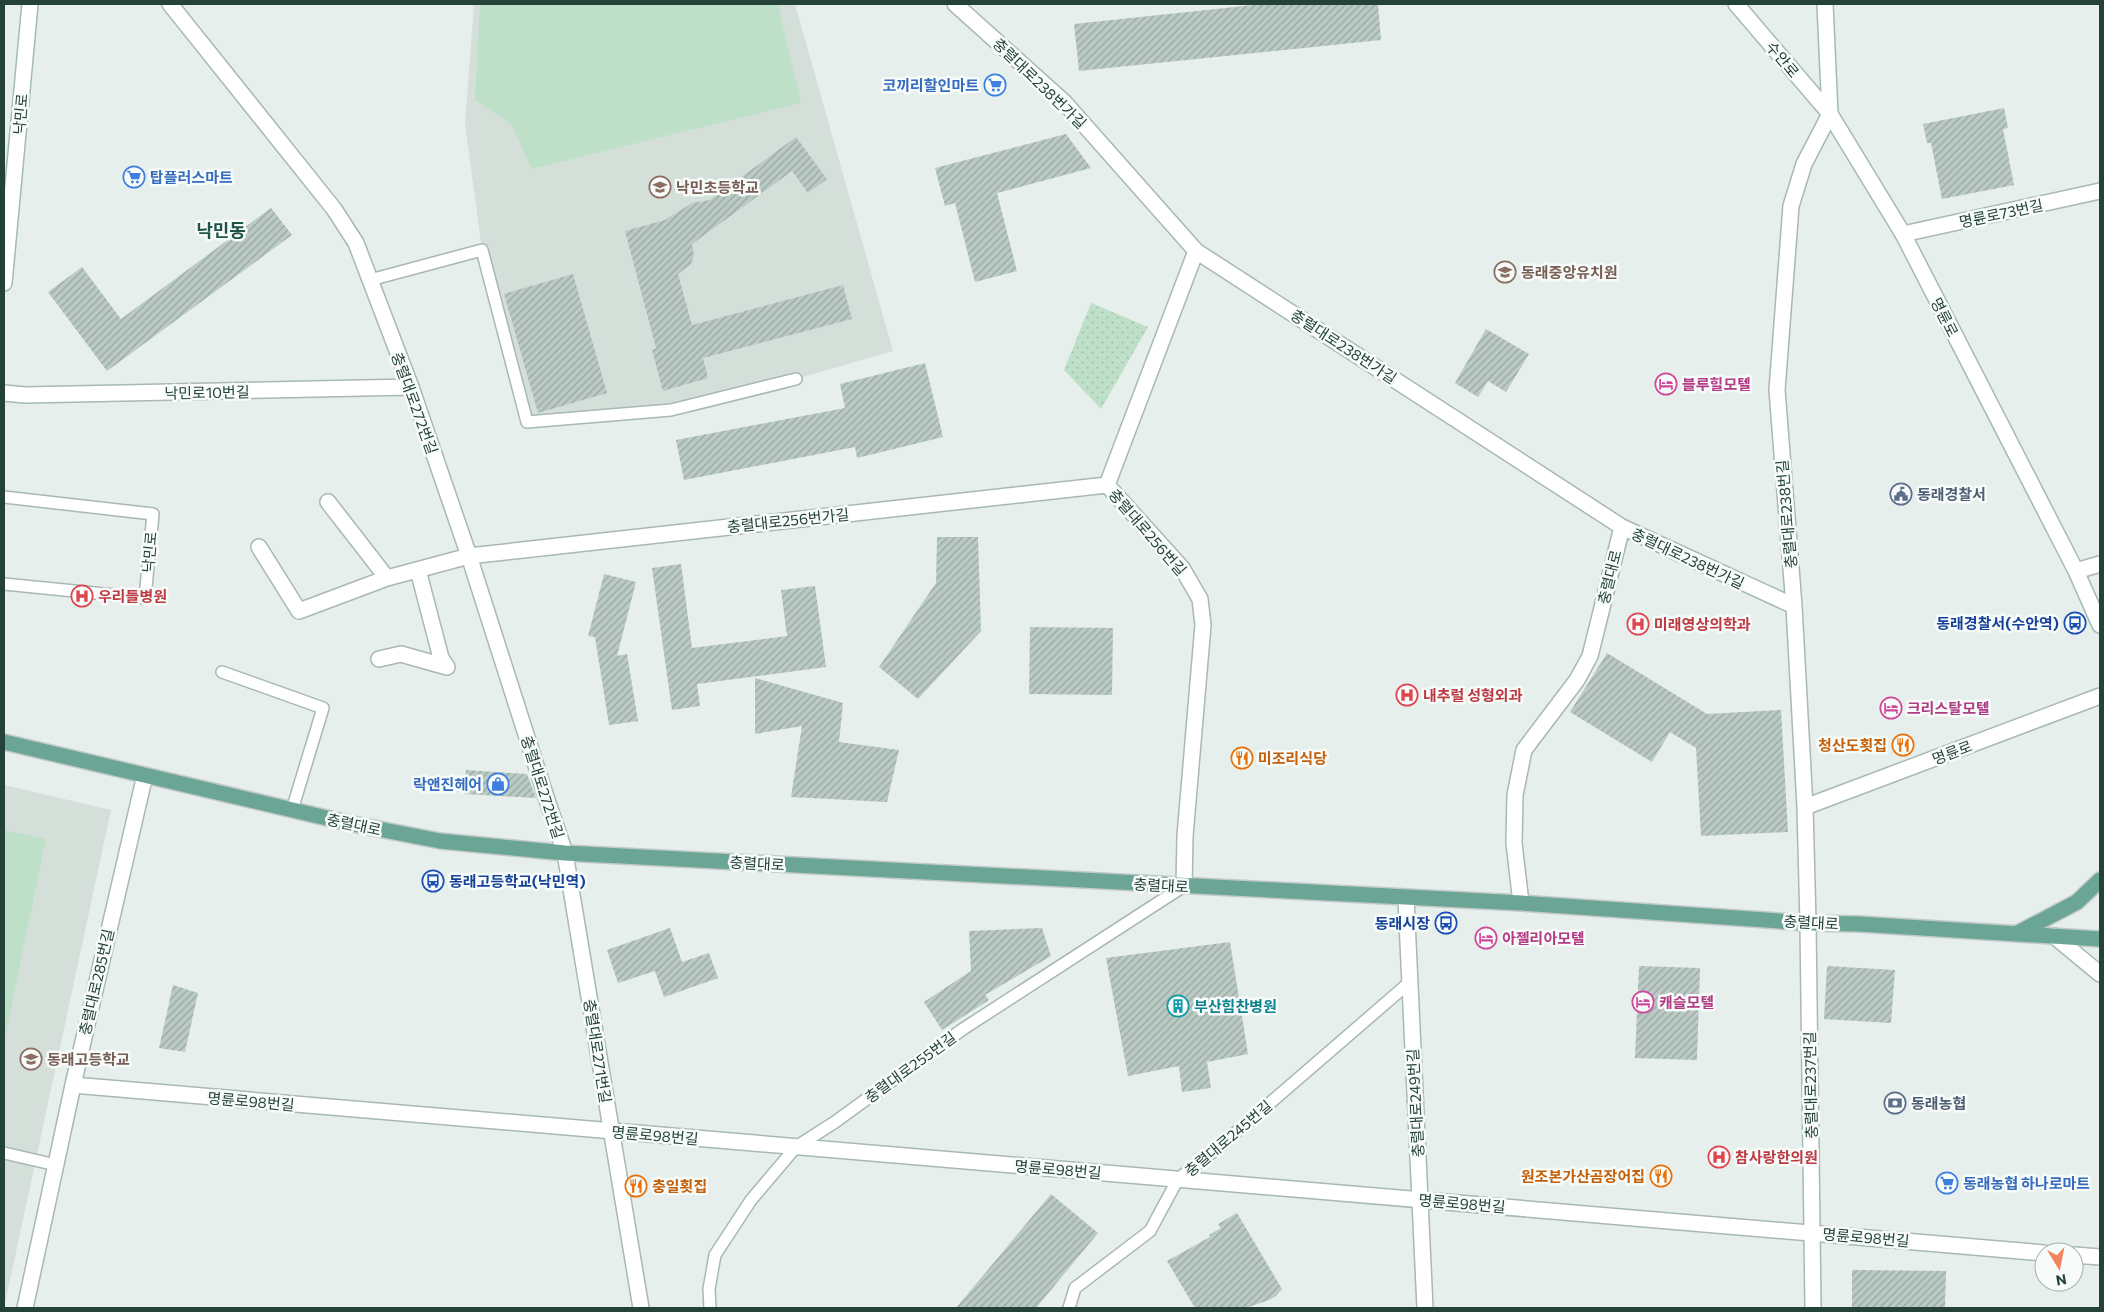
<svg xmlns="http://www.w3.org/2000/svg" width="2104" height="1312" font-family="Commissioner,'Noto Sans KR',sans-serif">
  <style>
    .built { fill: #d4dfda }
    .grass { fill: #bfe0c8 }
    .park { fill: url(#park-dots) }
    .building { fill: url(#building-hatch) }
    .lines { fill: none; stroke-linecap: round; stroke-linejoin: round }
    .service-casing { stroke: #a8b8b2; stroke-width: 14 }
    .minor-casing { stroke: #a8b8b2; stroke-width: 18 }
    .tertiary-casing { stroke: #a8b8b2; stroke-width: 18 }
    .secondary-casing { stroke: #a4bbb3; stroke-width: 18 }
    .primary-casing { stroke: #c2cac8; stroke-width: 18 }
    .service { stroke: #fff; stroke-width: 11 }
    .minor { stroke: #fff; stroke-width: 15 }
    .tertiary { stroke: #fff; stroke-width: 15 }
    .secondary { stroke: #fff; stroke-width: 15 }
    .primary { stroke: #6aa596; stroke-width: 15 }
    .labels { text-anchor: middle; dominant-baseline: central; stroke-width: 5; stroke-linejoin: round; paint-order: stroke }
    .street-label { font-size: 15px; fill: #24423a; stroke: #f7fbf9 }
    .shop-label { font-size: 15px; font-weight: bold; fill: #366cbe; stroke: #f7fbf9; text-anchor: end }
    .education-label { font-size: 15px; font-weight: bold; fill: #785e54; stroke: #f7fbf9; text-anchor: start }
    .hotel-label { font-size: 15px; font-weight: bold; fill: #b23c85; stroke: #f7fbf9; text-anchor: start }
    .service-label { font-size: 15px; font-weight: bold; fill: #4e5e75; stroke: #f7fbf9; text-anchor: start }
    .health-label { font-size: 15px; font-weight: bold; fill: #be3a42; stroke: #f7fbf9; text-anchor: start }
    .transit-label { font-size: 15px; font-weight: bold; fill: #164399; stroke: #f7fbf9; text-anchor: end }
    .food-label { font-size: 15px; font-weight: bold; fill: #c56008; stroke: #f7fbf9; text-anchor: end }
    .culture-label { font-size: 15px; font-weight: bold; fill: #0d838f; stroke: #f7fbf9; text-anchor: start }
    .quarter-label { font-size: 18px; font-weight: bold; fill: #1f5548; stroke: #f7fbf9 }
  </style>
  <defs>
    <pattern id="park-dots" width="8" height="8" patternUnits="userSpaceOnUse" patternTransform="scale(1.25)"><rect width="8" height="8" fill="#bfe0c8"/><path d="M2 2h.1M6 6h.1" fill="none" stroke="#a4c1ad" stroke-width="1.8" stroke-linecap="round"/></pattern>
    <pattern id="building-hatch" width="6" height="6" patternUnits="userSpaceOnUse" patternTransform="scale(1.25)"><rect width="6" height="6" fill="#bbcac4"/><path d="M-1 1l2-2M0 6l6-6M5 7l2-2" fill="none" stroke="#98a6a0"/></pattern>
  </defs>
  <rect width="100%" height="100%" fill="#e6efeb"/>
  <!-- built -->
  <path class="built" d="M474,4h321l98,347 -97,28 -125,31 -144,12 -45,-172 -17,-126z
    M4,785l107,25 -107,498z"/>
  <!-- grass -->
  <path class="grass" d="M480,4h298l23,99 -269,66 -21,-45 -36,-24z
    M4,830l42,9 -42,203z"/>
  <!-- park -->
  <path class="park" d="M1091,303l57,24 -47,82 -37,-39z"/>
  <!-- building -->
  <path class="building" d="M1263,4h115l3,36 -302,31 -5,-47z
    M2004,108l4,20 -5,1 11,56 -72,14 -11,-56h-4l-4,-19z
    M1066,134l25,34 -94,25 20,78 -42,11 -20,-79 -10,3 -10,-38z
    M796,137l31,42 -19,14 -16,-22 -100,73 2,11 -3,9 -13,10 14,51 151,-40 9,34 -149,39 5,20 -45,13 -11,-41 4,-2 -31,-117 40,-11 27,-17 18,-3z
    M271,208l21,27 -185,136 -59,-79 34,-25 39,52z
    M573,274l34,119 -69,20 -34,-119z
    M1486,329l43,25 -23,38 -18,-11 -10,16 -23,-14z
    M925,363l18,74 -86,21 -2,-11 -171,33 -8,-40 169,-32 -5,-24z
    M937,537h41l3,94 -63,68 -39,-32 57,-84z
    M681,564l11,84 95,-12 -6,-46 34,-4 11,81 -129,17 3,22 -28,4 -20,-142z
    M604,574l32,8 -19,74 10,-2 11,67 -29,4 -14,-88 -7,-1z
    M1030,627l83,1 -1,67 -83,-1z
    M1607,653l100,61 74,-4 7,122 -87,4 -5,-88 -26,-16 -18,30 -82,-50z
    M755,678l88,25 -4,39 60,8 -12,52 -96,-5 11,-71 -47,8z
    M466,770l61,4 9,24 -72,-4z
    M670,928l12,34 27,-9 9,25 -54,19 -9,-26 -37,12 -11,-33z
    M1042,928l9,28 -66,39 4,5 -47,30 -18,-28 47,-31 -2,-40z
    M1230,942l18,112 -41,8 4,26 -29,4 -3,-26 -51,10 -22,-118z
    M1639,966l61,2 -3,92 -62,-2z
    M1827,966l68,4 -4,53 -67,-4z
    M173,985l25,8 -13,59 -26,-4z
    M1051,1194l47,39 -62,75h-80z
    M1237,1213l45,76 -6,7 -7,4 -23,8h-51l-28,-47 43,-24 -1,-2 12,-7 -3,-4z
    M1852,1270l94,1 -1,37h-93z"/>
  <g class="lines">
    <!-- service casing -->
    <g class="service-casing">
      <path id="service" d="M370,280l112,-30 45,172 144,-12 125,-31
        M4,497l149,17 -8,84 -141,-14
        M222,672l101,36 -31,102
        M4,1153l52,12
        M710,1308l-1,-19 6,-34 36,-55 45,-53 39,-25 128,-93 221,-143
        M1069,1308l6,-20 75,-57 28,-52 47,-37 185,-160"/>
    </g>
    <!-- minor casing -->
    <g class="minor-casing">
      <path id="minor" d="M170,4l164,205 22,34 55,144 58,169 78,244 18,53 76,455
        M955,4l109,98 132,149 426,276 172,79
        M1903,234l197,-43
        M4,393l21,2 386,-8
        M328,502l59,76
        M259,547l40,64 88,-33 82,-22 638,-71
        M2076,571l24,-7
        M379,659l22,-5 46,13 -6,-9 -23,-88
        M1805,807l295,-111
        M1184,886l1,-50 18,-211 -3,-26 -18,-31 -75,-83 89,-234
        M1406,899l19,409
        M1521,903l-7,-60 1,-48 9,-45 53,-70 13,-24 32,-129
        M1808,923l-3,-116 -11,-201 -17,-216 14,-184 13,-42 26,-50
        M73,1085l1971,168
        M2074,1255l26,2
        M25,1308l48,-223 72,-310"/>
    </g>
    <!-- tertiary casing -->
    <g class="tertiary-casing">
      <path id="tertiary" d="M1808,923l5,385"/>
    </g>
    <!-- secondary casing -->
    <g class="secondary-casing">
      <path id="secondary" d="M1736,4l94,110
        M1825,4l5,110 73,120 173,337 24,54
        M4,283l26,-279
        M2054,936l46,38"/>
    </g>
    <!-- primary casing -->
    <g class="primary-casing">
      <path id="primary" d="M4,742l344,81 92,18 125,12 956,50 287,20 51,1 241,15
        M2018,933l59,-31 23,-22"/>
    </g>
    <!-- service -->
    <use href="#service" class="service"/>
    <!-- minor -->
    <use href="#minor" class="minor"/>
    <!-- tertiary -->
    <use href="#tertiary" class="tertiary"/>
    <!-- secondary -->
    <use href="#secondary" class="secondary"/>
    <!-- primary -->
    <use href="#primary" class="primary"/>
  </g>
  <!-- icons -->
  <defs>
    <g id="supermarket-ring" transform="scale(1.125)"><circle r="9.5" fill="#f7fbf9" stroke="#3f7fe0" stroke-width="1.5"/><path d="M-6-5.5h2.5l.6 2H6L4.5 2H-2.5L-4.4-4H-6ZM-1.5 3.2a1.3 1.3 0 1 0 .1 0ZM3 3.2a1.3 1.3 0 1 0 .1 0Z" fill="#3f7fe0"/></g>
    <g id="school-ring" transform="scale(1.125)"><circle r="9.5" fill="#f7fbf9" stroke="#8d6e63" stroke-width="1.5"/><path d="M0-5L7-2L0 1L-7-2ZM-4 1L0 2.5L4 1V4Q0 6-4 4Z" fill="#8d6e63"/></g>
    <g id="hotel-ring" transform="scale(1.125)"><circle r="9.5" fill="#f7fbf9" stroke="#d1479c" stroke-width="1.5"/><path d="M-6-4.5h1.5V1H6V5H4.5V3h-9V5H-6ZM-4 0a1.8 1.8 0 1 1 3.6 0ZM.5 0V-2.5h3Q6-2.5 6 0Z" fill="#d1479c"/></g>
    <g id="civic-ring" transform="scale(1.125)"><circle r="9.5" fill="#f7fbf9" stroke="#5c6f8a" stroke-width="1.5"/><path d="M-.6-6.5H3V-4.5H.6V-3L4-1V1h2V6H-6V1h2V-1L-.6-3ZM-1.2 2.5V6h2.4V2.5Z" fill="#5c6f8a"/></g>
    <g id="hospital-ring" transform="scale(1.125)"><circle r="9.5" fill="#f7fbf9" stroke="#e0444e" stroke-width="1.5"/><path d="M-5-5h3v3.5h4V-5h3V5h-3V1.5h-4V5h-3Z" fill="#e0444e"/></g>
    <g id="bus-ring" transform="scale(1.125)"><circle r="9.5" fill="#f7fbf9" stroke="#1a4fb4" stroke-width="1.5"/><path d="M-5-6H5V4H4V6H2V4H-2V6H-4V4H-5ZM-3.5-4V0h7V-4ZM-3.5 1.2v1.5H-2V1.2ZM2 1.2v1.5H3.5V1.2Z" fill="#1a4fb4"/></g>
    <g id="restaurant-ring" transform="scale(1.125)"><circle r="9.5" fill="#f7fbf9" stroke="#e8710a" stroke-width="1.5"/><path d="M-5-6h1v4h1v-4h1v4h1v-4h1v5L-1.5 .5V6h-2V.5L-5-1ZM5-6V6H3V1.5H1.5Q1.5-4 5-6Z" fill="#e8710a"/></g>
    <g id="shop-ring" transform="scale(1.125)"><circle r="9.5" fill="#f7fbf9" stroke="#3f7fe0" stroke-width="1.5"/><path d="M-5-2.5h2.3a2.7 3.5 0 0 1 5.4 0H5L5.5 6h-11ZM-1.5-2.5h3a1.5 2.3 0 0 0-3 0Z" fill="#3f7fe0"/></g>
    <g id="building-ring" transform="scale(1.125)"><circle r="9.5" fill="#f7fbf9" stroke="#0f9aa8" stroke-width="1.5"/><path d="M-4-6H4V6H1V3H-1V6H-4ZM-2.5-4.3h1.7v1.8h-1.7ZM.8-4.3h1.7v1.8H.8ZM-2.5-1h1.7V.8h-1.7ZM.8-1h1.7V.8H.8Z" fill="#0f9aa8"/></g>
    <g id="bank-ring" transform="scale(1.125)"><circle r="9.5" fill="#f7fbf9" stroke="#5c6f8a" stroke-width="1.5"/><path d="M-6-4H6V4H-6ZM0-2.3a2.3 2.3 0 1 0 0 4.6a2.3 2.3 0 1 0 0-4.6Z" fill="#5c6f8a"/></g>
  </defs>
  <g fill-rule="evenodd">
    <use href="#supermarket-ring" x="995" y="85"/>
    <use href="#supermarket-ring" x="134" y="177"/>
    <use href="#school-ring" x="660" y="187"/>
    <use href="#school-ring" x="1505" y="272"/>
    <use href="#hotel-ring" x="1666" y="384"/>
    <use href="#civic-ring" x="1901" y="494"/>
    <use href="#hospital-ring" x="82" y="596"/>
    <use href="#bus-ring" x="2075" y="623"/>
    <use href="#hospital-ring" x="1638" y="624"/>
    <use href="#hospital-ring" x="1407" y="695"/>
    <use href="#hotel-ring" x="1891" y="708"/>
    <use href="#restaurant-ring" x="1903" y="745"/>
    <use href="#restaurant-ring" x="1242" y="758"/>
    <use href="#shop-ring" x="498" y="784"/>
    <use href="#bus-ring" x="433" y="881"/>
    <use href="#bus-ring" x="1446" y="923"/>
    <use href="#hotel-ring" x="1486" y="938"/>
    <use href="#hotel-ring" x="1643" y="1002"/>
    <use href="#building-ring" x="1178" y="1006"/>
    <use href="#school-ring" x="31" y="1059"/>
    <use href="#bank-ring" x="1895" y="1103"/>
    <use href="#hospital-ring" x="1719" y="1157"/>
    <use href="#restaurant-ring" x="1661" y="1176"/>
    <use href="#supermarket-ring" x="1947" y="1183"/>
    <use href="#restaurant-ring" x="636" y="1186"/>
  </g>
  <g class="labels">
    <!-- street labels -->
    <g class="street-label">
      <text transform="translate(1783 59) rotate(50)">수안로</text>
      <text transform="translate(1040 83) rotate(44)">충렬대로238번가길</text>
      <text transform="translate(20 114) rotate(-85)">낙민로</text>
      <text transform="translate(2001 213) rotate(-12)">명륜로73번길</text>
      <text transform="translate(1945 317) rotate(63)">명륜로</text>
      <text transform="translate(1344 346) rotate(33)">충렬대로238번가길</text>
      <text transform="translate(207 392) rotate(-1)">낙민로10번길</text>
      <text transform="translate(415 403) rotate(70)">충렬대로272번길</text>
      <text transform="translate(1786 514) rotate(-95)">충렬대로238번길</text>
      <text transform="translate(788 520) rotate(-6)">충렬대로256번가길</text>
      <text transform="translate(1148 532) rotate(49)">충렬대로256번길</text>
      <text transform="translate(149 552) rotate(-85)">낙민로</text>
      <text transform="translate(1688 558) rotate(25)">충렬대로238번가길</text>
      <text transform="translate(1609 577) rotate(-76)">충렬대로</text>
      <text transform="translate(1952 752) rotate(-21)">명륜로</text>
      <text transform="translate(543 787) rotate(72)">충렬대로272번길</text>
      <text transform="translate(354 824) rotate(12)">충렬대로</text>
      <text transform="translate(757 863) rotate(3)">충렬대로</text>
      <text transform="translate(1161 885) rotate(3)">충렬대로</text>
      <text transform="translate(1811 922) rotate(3)">충렬대로</text>
      <text transform="translate(96 982) rotate(-77)">충렬대로285번길</text>
      <text transform="translate(598 1051) rotate(81)">충렬대로271번길</text>
      <text transform="translate(910 1067) rotate(-36)">충렬대로255번길</text>
      <text transform="translate(1810 1085) rotate(-91)">충렬대로237번길</text>
      <text transform="translate(251 1101) rotate(5)">명륜로98번길</text>
      <text transform="translate(1415 1103) rotate(-93)">충렬대로249번길</text>
      <text transform="translate(655 1135) rotate(5)">명륜로98번길</text>
      <text transform="translate(1228 1138) rotate(-40)">충렬대로245번길</text>
      <text transform="translate(1058 1169) rotate(5)">명륜로98번길</text>
      <text transform="translate(1462 1203) rotate(5)">명륜로98번길</text>
      <text transform="translate(1866 1237) rotate(5)">명륜로98번길</text>
    </g>
    <!-- shop labels -->
    <g class="shop-label">
      <text x="979" y="85">코끼리할인마트</text>
      <text x="150" y="177" text-anchor="start">탑플러스마트</text>
      <text x="482" y="784">락앤진헤어</text>
      <text x="1963" y="1183" text-anchor="start">동래농협 하나로마트</text>
    </g>
    <!-- education labels -->
    <g class="education-label">
      <text x="676" y="187">낙민초등학교</text>
      <text x="1521" y="272">동래중앙유치원</text>
      <text x="47" y="1059">동래고등학교</text>
    </g>
    <!-- hotel labels -->
    <g class="hotel-label">
      <text x="1682" y="384">블루힐모텔</text>
      <text x="1907" y="708">크리스탈모텔</text>
      <text x="1502" y="938">아젤리아모텔</text>
      <text x="1659" y="1002">캐슬모텔</text>
    </g>
    <!-- service labels -->
    <g class="service-label">
      <text x="1917" y="494">동래경찰서</text>
      <text x="1911" y="1103">동래농협</text>
    </g>
    <!-- health labels -->
    <g class="health-label">
      <text x="98" y="596">우리들병원</text>
      <text x="1654" y="624">미래영상의학과</text>
      <text x="1423" y="695">내추럴 성형외과</text>
      <text x="1735" y="1157">참사랑한의원</text>
    </g>
    <!-- transit labels -->
    <g class="transit-label">
      <text x="2059" y="623">동래경찰서(수안역)</text>
      <text x="449" y="881" text-anchor="start">동래고등학교(낙민역)</text>
      <text x="1430" y="923">동래시장</text>
    </g>
    <!-- food labels -->
    <g class="food-label">
      <text x="1887" y="745">청산도횟집</text>
      <text x="1258" y="758" text-anchor="start">미조리식당</text>
      <text x="1645" y="1176">원조본가산곰장어집</text>
      <text x="652" y="1186" text-anchor="start">충일횟집</text>
    </g>
    <!-- culture labels -->
    <g class="culture-label">
      <text x="1194" y="1006">부산힘찬병원</text>
    </g>
    <!-- quarter labels -->
    <g class="quarter-label">
      <text x="221" y="230">낙민동</text>
    </g>
  </g>
  <!-- border -->
  <rect width="2104" height="1312" fill="none" stroke="#24423a" stroke-width="10"/>
  <!-- north arrow -->
  <g transform="translate(2059 1267) rotate(170)"><circle r="24" fill="#f7fbf9" stroke="#a3b1ad"/>
  <path d="M0-4L9 19L0 12L-9 19Z" fill="#f4845f"/>
  <text y="-8" font-size="14" font-weight="bold" text-anchor="middle" fill="#24423a">N</text>
  </g>
</svg>
